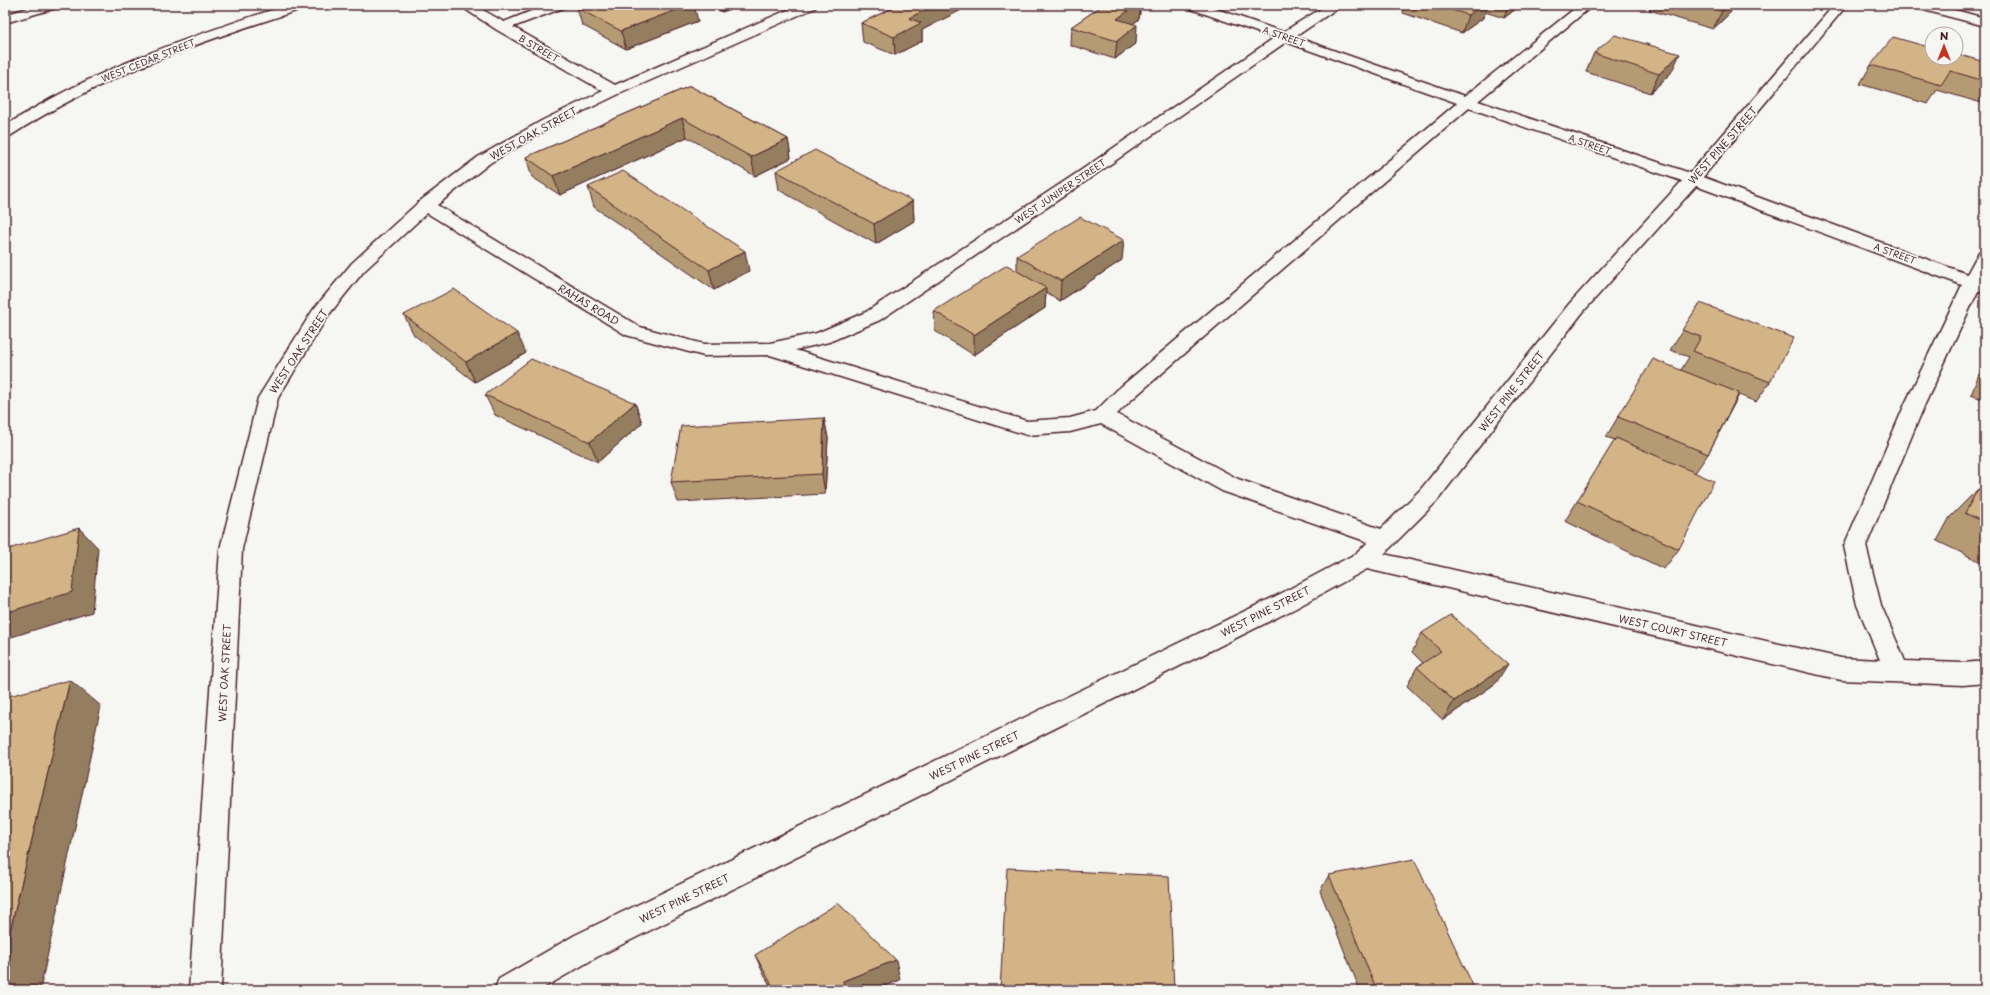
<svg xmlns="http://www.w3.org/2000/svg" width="1990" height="995" font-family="'Playpen Sans',sans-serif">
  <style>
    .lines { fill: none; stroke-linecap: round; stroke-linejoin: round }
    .minor-casing { stroke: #4a1f2b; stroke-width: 3 }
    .minor { fill: #f6f6f2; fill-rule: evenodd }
    .wall { fill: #b59b73; stroke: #4a1f2b }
    .shaded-wall { fill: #947e5e; stroke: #4a1f2b }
    .building { fill: #d3b486; stroke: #4a1f2b }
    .labels { text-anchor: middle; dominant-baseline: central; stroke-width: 3.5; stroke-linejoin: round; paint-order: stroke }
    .far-street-label { font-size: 9px; fill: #4a1f2b; stroke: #f6f6f2 }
    .street-label { font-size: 10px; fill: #4a1f2b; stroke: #f6f6f2 }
  </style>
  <rect width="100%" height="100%" fill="#f6f6f2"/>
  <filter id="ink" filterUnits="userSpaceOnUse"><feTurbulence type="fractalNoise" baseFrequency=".025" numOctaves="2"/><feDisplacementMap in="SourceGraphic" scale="8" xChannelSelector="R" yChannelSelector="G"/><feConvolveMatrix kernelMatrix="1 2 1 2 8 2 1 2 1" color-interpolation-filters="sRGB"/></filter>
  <g filter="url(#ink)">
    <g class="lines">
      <!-- minor casing -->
      <g class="minor-casing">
        <path id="minor" d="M37,5h20l-1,3 -51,15v-8z
          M287,5h19l-1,3c-106,34 -201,67 -295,128l-5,2v-12c87,-56 183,-89 282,-121z
          M459,5h15l30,17 42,-17h18l-1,3 -50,19 102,58 184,-80h17l-1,3 -196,86 -66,32 -63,37 -53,42 203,122 64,17 66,-1 47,-10 49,-21 211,-139 197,-135 -86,-30 -1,-3h18l78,27 44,-27h15l-47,32 170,59 114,-91h14l-115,96 212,72 144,-168h13l-144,172 264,97 12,-22 6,-1v24l-2,5 2,1v12l-7,-2 -53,113 -59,142 15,59 24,56 58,2 22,-2v22l-22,2 -122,-5 -474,-111 -71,39 -699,349 -57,33h-46l5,-11 76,-44 705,-341 77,-41 11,-11 -146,-51 -121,-67 -31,8 -43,3 -257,-80 -66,1 -78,-21 -199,-122 -63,58 -37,46 -49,81 -36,151 -21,441h-32l31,-441 38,-151 55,-88 39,-47 68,-62 58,-44 65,-37 60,-29 -106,-61zM1286,42l171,61 -340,287 -21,21 -26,7 -43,3 -232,-71 34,-8 51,-22 209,-141zM1469,108l213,73 -113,123 -148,185 -40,40 -143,-50 -121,-65 14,-14zM1696,186l266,99 -57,119 -61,142 13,59 23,55 -39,-2 -457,-104 53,-53 146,-189z
          M1915,5h21l49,13v8l-69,-18z"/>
      </g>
      <!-- minor -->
      <use href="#minor" class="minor"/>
    </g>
    <!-- wall -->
    <path class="wall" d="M707,5h32l-17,7z
      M893,5h70v4l-41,21v11l-27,14 -32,-13 -2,-19 32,-15z
      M1103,5h38l-2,14 -6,5 3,19 -21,16 -45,-14 1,-18z
      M1405,5h116l-17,13 -19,-6 -2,6 -21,15 -59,-20z
      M1648,5h86l-4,8 -17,16 -64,-19 2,-4z
      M577,8l121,13 -72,28 -44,-24z
      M1594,53l77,20 -21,20 -64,-21z
      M1985,62v42l-48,-14 -9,14 -68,-20 11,-19z
      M690,86l98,53 3,19 -36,18 -68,-39 -127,58 -28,-18 -6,-20z
      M776,171l137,30 1,20 -38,23 -97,-54z
      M588,187l161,84 -35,19 -120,-83z
      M1017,256l105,4 -62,41 -14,-9 -1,16 -71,47 -39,-24 -1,-20 83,-40z
      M1700,303l70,79 -14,20 -17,-7 -31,59 -13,19 -16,76 -15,20 -99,-48 50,-81 -9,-3 12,-20 63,-47 8,-13 -19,-7z
      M404,315l122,38 -51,29 -61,-47z
      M1985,358v42l-14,-5z
      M485,395l150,8 7,20 -44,39 -103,-47z
      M824,418l4,20 -3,56 -147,8 -7,-20z
      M1985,487v77l-48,-23 13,-24 28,-28 4,2z
      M1422,633l74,50 -53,37 -36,-34 10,-19 6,-4 -11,-11z
      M1329,875l146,115h-115l-40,-99z
      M755,955l145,25 -25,10h-102l-9,-15z"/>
    <!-- shaded-wall -->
    <path class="shaded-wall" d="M689,5h5l4,16 -72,28 -5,-18z
      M720,5h19l-17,7z
      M935,5h28v4l-41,21v11l-27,14 -1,-18 15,-19z
      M1136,5h5l-2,14 -24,18 2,-18z
      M1482,5h6l-5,13 -21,15 6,-18z
      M1508,5h13l-17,13z
      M1729,5h5l-4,8 -17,16 9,-18z
      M1137,25l-1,18 -21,16 2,-18z
      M1680,54l-9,19 -21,20 9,-19z
      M682,118l5,19 -127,58 -7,-19z
      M788,139l3,19 -36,18 -4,-19z
      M913,201l1,20 -38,23 -2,-20z
      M1124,240l-2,20 -62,41 1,-20z
      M745,251l4,20 -35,19 -5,-20z
      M1046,288l-1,20 -71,47v-20z
      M517,333l9,20 -51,29 -9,-20z
      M635,403l7,20 -44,39 -8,-20z
      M824,418l4,20 -3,56 -3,-20z
      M79,528l19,20 -6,64 -87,27v-26z
      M1508,664l-12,19 -53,37 11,-19z
      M70,680l31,26 -61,284h-35v-38z
      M896,960l4,20 -25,10h-31l-1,-9z"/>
    <!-- building -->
    <path class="building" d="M584,5h105l-68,26 -44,-23z
      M899,5h36l-26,13 12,5 -27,14 -33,-14z
      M1103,5h33l-19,14 20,6 -20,16 -46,-14z
      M1437,5h45l-14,10z
      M1702,5h27l-7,6z
      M1615,35l65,19 -21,20 -65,-21z
      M1893,37l39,11v10h24v-4l29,8v19l-35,-10 -9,14 -70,-20z
      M690,86l98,53 -37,18 -69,-39 -129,58 -27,-19z
      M815,150l98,51 -39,23 -98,-53z
      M623,171l122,80 -36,19 -121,-83z
      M1080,217l44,23 -63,41 -44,-25z
      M1007,265l39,23 -72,47 -40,-24z
      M454,289l63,44 -51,29 -62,-47z
      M1700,303l94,35 -24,44 -77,-31 8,-14 -19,-7z
      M531,359l104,44 -45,39 -105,-47z
      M1653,359l86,34 -31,61 -90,-37z
      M824,418l-2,56 -151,8 10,-56z
      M1616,438l98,43 -35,68 -102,-48z
      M1978,489l7,3v31l-20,-10z
      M79,528l-7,64 -67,21v-63z
      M1451,615l57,49 -54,37 -37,-34 24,-16 -19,-18z
      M70,680l-65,272v-255z
      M1414,859l61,131h-98l-48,-115z
      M1007,868l162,8 5,114h-174z
      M838,903l58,57 -53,21 1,9h-69l-20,-35z"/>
  </g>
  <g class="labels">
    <!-- far-street labels -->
    <g class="far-street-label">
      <text transform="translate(1284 36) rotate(19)">A STREET</text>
      <text transform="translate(539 48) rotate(30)">B STREET</text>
      <text transform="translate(148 60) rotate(-22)">WEST CEDAR STREET</text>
      <text transform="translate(1590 144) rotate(19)">A STREET</text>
      <text transform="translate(1060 191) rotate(-34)">WEST JUNIPER STREET</text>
      <text transform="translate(1895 253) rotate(20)">A STREET</text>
    </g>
    <!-- street labels -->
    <g class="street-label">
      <text transform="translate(533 133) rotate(-29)">WEST OAK STREET</text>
      <text transform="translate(1722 145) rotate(-49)">WEST PINE STREET</text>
      <text transform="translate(589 304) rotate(31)">RAHAS ROAD</text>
      <text transform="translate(298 351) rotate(-57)">WEST OAK STREET</text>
      <text transform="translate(1511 391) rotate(-52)">WEST PINE STREET</text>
      <text transform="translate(1265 611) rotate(-27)">WEST PINE STREET</text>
      <text transform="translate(1673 630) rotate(13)">WEST COURT STREET</text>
      <text transform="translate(224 673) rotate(-87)">WEST OAK STREET</text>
      <text transform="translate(974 755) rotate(-26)">WEST PINE STREET</text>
      <text transform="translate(684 898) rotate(-26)">WEST PINE STREET</text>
    </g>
  </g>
  <!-- margin -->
  <rect width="1990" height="995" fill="none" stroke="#f6f6f2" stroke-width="20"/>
  <rect x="10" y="10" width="1970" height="975" fill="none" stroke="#4a1f2b" stroke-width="1.5" filter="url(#ink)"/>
  <!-- north arrow -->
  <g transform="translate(1944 46)"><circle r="19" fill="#f6f6f2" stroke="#b1a0a2"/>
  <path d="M0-3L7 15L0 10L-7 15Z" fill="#c8321e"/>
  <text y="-6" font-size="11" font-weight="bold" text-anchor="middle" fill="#4a1f2b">N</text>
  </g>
</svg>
